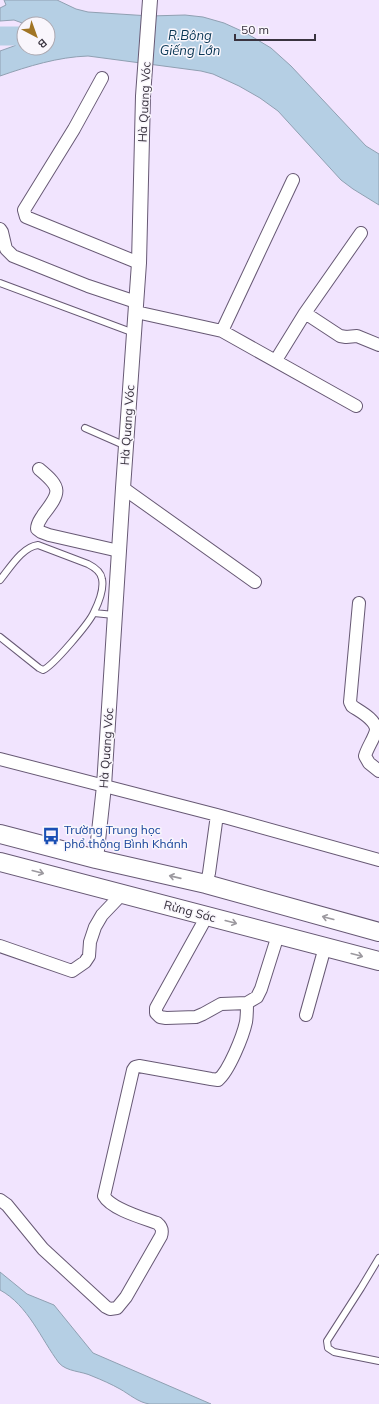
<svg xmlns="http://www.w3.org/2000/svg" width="379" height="1404" font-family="Mulish,sans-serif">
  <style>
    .water { fill: #b5cfe4; stroke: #90a0b2 }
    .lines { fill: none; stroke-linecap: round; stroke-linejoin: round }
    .river { stroke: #b5cfe4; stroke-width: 19 }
    .service-casing { stroke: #675974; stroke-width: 8 }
    .minor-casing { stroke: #675974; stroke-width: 14 }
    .tertiary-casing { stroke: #675974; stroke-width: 16 }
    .primary-casing { stroke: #675974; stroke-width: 20 }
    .service { stroke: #fff; stroke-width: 6 }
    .minor { stroke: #fff; stroke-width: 12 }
    .tertiary { stroke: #fff; stroke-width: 14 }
    .primary { stroke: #fff; stroke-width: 18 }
    .oneway { stroke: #9c999f }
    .labels { text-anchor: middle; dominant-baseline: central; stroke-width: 3; stroke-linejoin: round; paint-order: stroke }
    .street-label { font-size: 12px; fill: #39333f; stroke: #f9f6fc }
    .transit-label { font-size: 12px; fill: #164399; stroke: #f9f6fc; text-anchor: start }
    .water-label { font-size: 13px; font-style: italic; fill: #083654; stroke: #f9f6fc }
  </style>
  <rect width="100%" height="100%" fill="#f1e4fe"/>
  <!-- water -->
  <path class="water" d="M4,0h53l19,9 12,3 62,4 35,-1 18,2 21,6 22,10 25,15 20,18 75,80 13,8v51l-26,-16 -12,-9 -63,-69 -18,-13 -21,-12 -26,-12 -12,-3 -113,-15c-30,1 -59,10 -88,20v-25l14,-5 10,-6v8h24v-24h-23l-11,-4 -14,1v-13l6,-3z
    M0,1272l27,22 27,11 39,48 118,51c-20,0 -42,0 -61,0 -11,-1 -21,-10 -30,-15 -9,-5 -18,-9 -28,-13 -10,-5 -25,-4 -33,-13 -18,-24 -31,-58 -59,-73z"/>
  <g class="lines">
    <!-- river -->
    <path class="river" d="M0,36h24"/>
    <!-- service casing -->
    <g class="service-casing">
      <path id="service" d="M0,283l134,50
        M85,428l41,18
        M0,580c10,-12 22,-33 38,-35l50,19c6,3 13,8 14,15 2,10 -4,25 -8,33 -4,10 -41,54 -51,58l-4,-2 -39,-31
        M94,613l20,2
        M379,1258l-18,30 -34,53 1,7 6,4 45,9"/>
    </g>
    <!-- minor casing -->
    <g class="minor-casing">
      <path id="minor" d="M102,78l-28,51 -50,81 2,7 113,46
        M0,229l2,3 4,17 7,7 75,30 48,16
        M136,312l86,19 134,75
        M305,313l35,23 6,1 11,-1 22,9
        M222,331l71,-151
        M276,360l29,-47 56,-80
        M39,469c23,19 22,23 4,46 -3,5 -6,8 -6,14l4,3 8,3 70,16
        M123,488l132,94
        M359,603l-9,99 2,4c7,5 24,13 24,24 -1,7 -9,18 -11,26l4,7 10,8
        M0,759l217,56 162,45
        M206,884l3,-11 8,-58
        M207,916l-51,92v5l4,4 6,1 30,-1 7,-3 18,-10 26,-1 10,-6 4,-8 17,-54
        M0,946l72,25 13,-9 4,-6 1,-14 5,-15 7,-12 20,-21
        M306,1015l19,-68
        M0,1200l7,5 36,44 63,58 4,2 7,-1 9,-11 35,-61c2,-6 1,-9 -4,-13 -14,-5 -46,-14 -53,-27l29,-126 2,-3 4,-1 72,13 7,1c11,-9 25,-44 28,-58 1,-6 1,-13 1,-19"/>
    </g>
    <!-- tertiary casing -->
    <g class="tertiary-casing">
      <path id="tertiary" d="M96,859l8,-73 19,-298 16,-225 4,-167 7,-96"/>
    </g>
    <!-- primary casing -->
    <g class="primary-casing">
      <path id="primary" d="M0,834l96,25 110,25 173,48
        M0,862l379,99"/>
    </g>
    <!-- service -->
    <use href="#service" class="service"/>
    <!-- minor -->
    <use href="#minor" class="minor"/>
    <!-- tertiary -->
    <use href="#tertiary" class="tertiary"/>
    <!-- primary -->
    <use href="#primary" class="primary"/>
  </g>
  <!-- one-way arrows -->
  <defs><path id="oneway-shaft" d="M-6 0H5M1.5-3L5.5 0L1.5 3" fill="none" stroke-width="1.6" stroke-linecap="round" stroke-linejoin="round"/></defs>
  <g class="oneway">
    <use href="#oneway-shaft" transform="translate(38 872) rotate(15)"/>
    <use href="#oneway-shaft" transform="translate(175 877) rotate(-167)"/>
    <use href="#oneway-shaft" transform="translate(328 918) rotate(-165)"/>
    <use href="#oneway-shaft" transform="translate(231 922) rotate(15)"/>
    <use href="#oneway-shaft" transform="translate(357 955) rotate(15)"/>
  </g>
  <!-- icons -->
  <defs>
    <g id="bus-bare" transform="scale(1.38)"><path d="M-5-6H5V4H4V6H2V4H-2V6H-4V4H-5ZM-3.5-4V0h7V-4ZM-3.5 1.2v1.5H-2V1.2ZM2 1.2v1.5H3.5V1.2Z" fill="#1a4fb4" stroke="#f9f6fc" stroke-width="2.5" paint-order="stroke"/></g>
  </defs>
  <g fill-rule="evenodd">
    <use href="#bus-bare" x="51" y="836"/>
  </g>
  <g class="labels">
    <!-- street labels -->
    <g class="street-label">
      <text transform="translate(144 102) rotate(-87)">Hà Quang Vóc</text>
      <text transform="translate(127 425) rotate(-86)">Hà Quang Vóc</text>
      <text transform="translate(106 748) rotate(-86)">Hà Quang Vóc</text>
      <text transform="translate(190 911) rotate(15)">Rừng Sác</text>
    </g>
    <!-- transit labels -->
    <g class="transit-label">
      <text x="64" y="829">Trường Trung học<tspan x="64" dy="14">phổ thông Bình Khánh</tspan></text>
    </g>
    <!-- water labels -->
    <g class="water-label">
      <text x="190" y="35">R.Bông<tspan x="190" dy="15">Giếng Lớn</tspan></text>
    </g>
  </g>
  <!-- north arrow -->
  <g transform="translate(36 36) rotate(139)"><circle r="19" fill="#f9f6fc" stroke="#aca8b0"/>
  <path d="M0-3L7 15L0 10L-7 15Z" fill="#a17525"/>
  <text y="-6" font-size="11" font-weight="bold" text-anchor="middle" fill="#39333f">B</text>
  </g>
  <!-- scale -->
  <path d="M235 34v6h80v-6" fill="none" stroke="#39333f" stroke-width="2"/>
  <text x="241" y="34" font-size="12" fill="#39333f" stroke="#f9f6fc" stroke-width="3" paint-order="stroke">50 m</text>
</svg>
